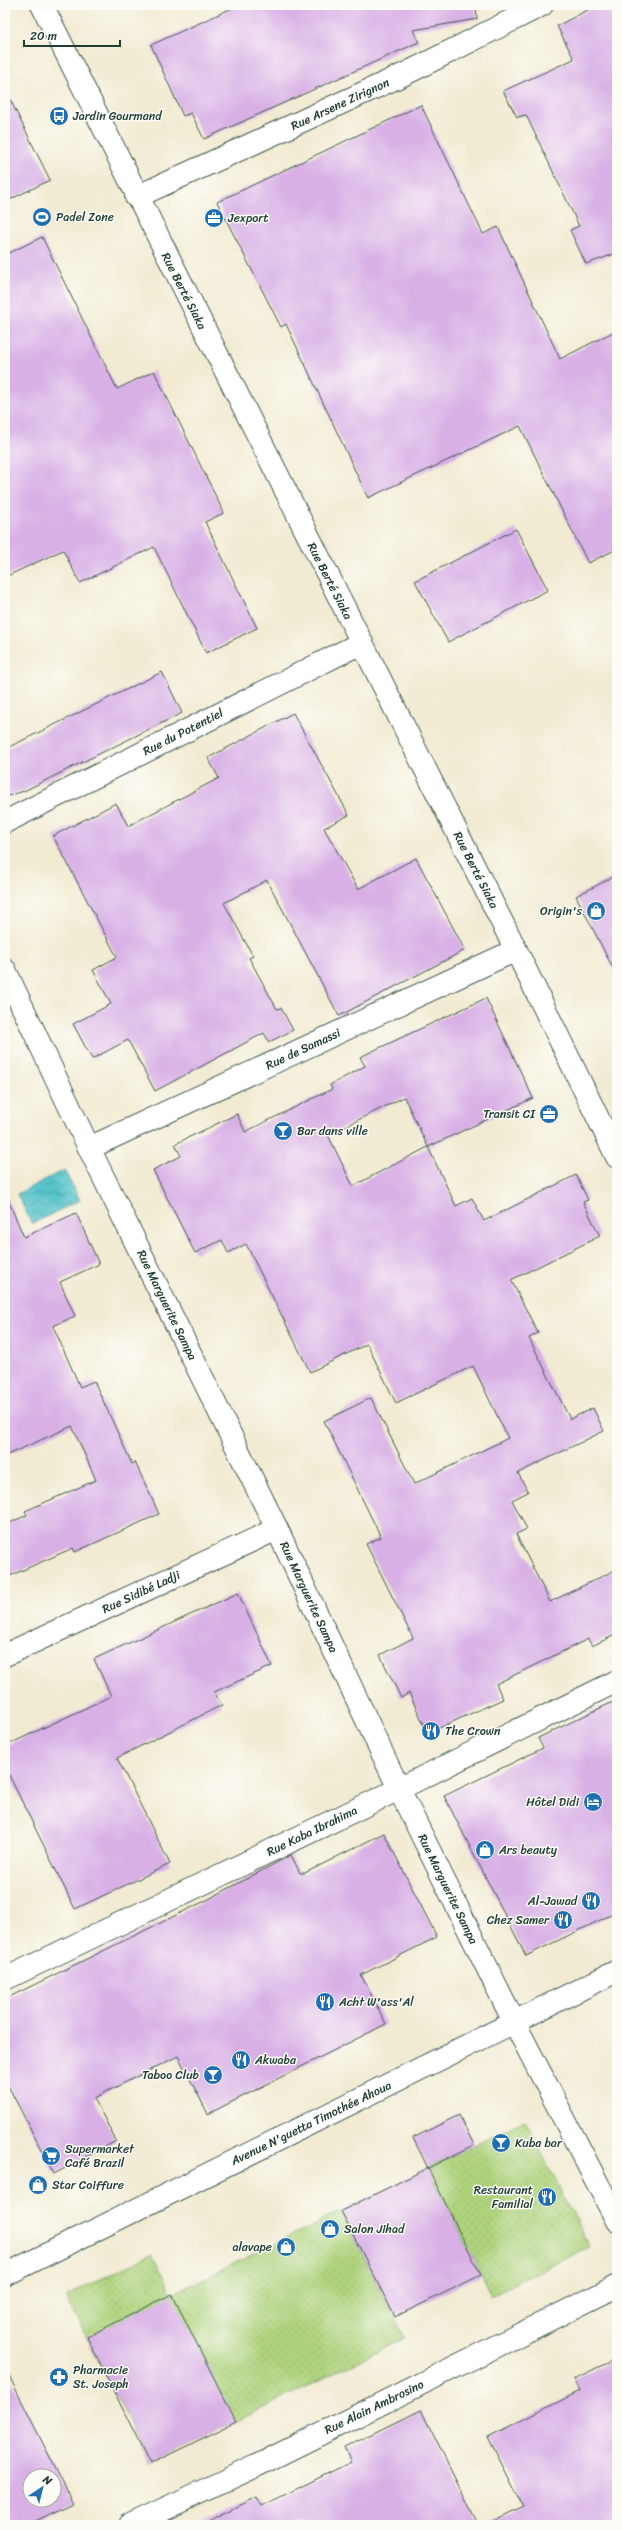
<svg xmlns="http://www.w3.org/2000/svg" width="622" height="2530" font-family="Sriracha,sans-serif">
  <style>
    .grass { fill: url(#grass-dots); stroke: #678858 }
    .water { fill: url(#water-waves); stroke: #3a8080 }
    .building { fill: #d8b0e6; fill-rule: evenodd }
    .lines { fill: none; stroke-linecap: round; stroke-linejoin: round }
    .minor-casing { stroke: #3f574c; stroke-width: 24 }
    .tertiary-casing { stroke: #3f574c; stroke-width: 24 }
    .minor { stroke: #fff; stroke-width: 22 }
    .tertiary { stroke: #fff; stroke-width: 22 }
    .labels { text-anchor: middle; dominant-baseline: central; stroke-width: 3; stroke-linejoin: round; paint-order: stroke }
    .street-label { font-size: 12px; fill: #1f3d34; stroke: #fdfcf7 }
    .poi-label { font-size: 12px; fill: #1f3d34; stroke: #fdfcf7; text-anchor: start }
  </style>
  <defs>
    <pattern id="grass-dots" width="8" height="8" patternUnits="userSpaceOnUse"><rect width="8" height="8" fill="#afd37d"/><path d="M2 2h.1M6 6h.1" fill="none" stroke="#96b66d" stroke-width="1.8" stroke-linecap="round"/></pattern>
    <pattern id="water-waves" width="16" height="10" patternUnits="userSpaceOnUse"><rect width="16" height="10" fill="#55c3cb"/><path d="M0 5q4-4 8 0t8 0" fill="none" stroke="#46a0a6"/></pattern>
  </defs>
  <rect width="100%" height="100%" fill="#fdfcf7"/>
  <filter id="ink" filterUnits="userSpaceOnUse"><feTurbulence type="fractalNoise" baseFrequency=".025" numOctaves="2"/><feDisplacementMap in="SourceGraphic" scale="8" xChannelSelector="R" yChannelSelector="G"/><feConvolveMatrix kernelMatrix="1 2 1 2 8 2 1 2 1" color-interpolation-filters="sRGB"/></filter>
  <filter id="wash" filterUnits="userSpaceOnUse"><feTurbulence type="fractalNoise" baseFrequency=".012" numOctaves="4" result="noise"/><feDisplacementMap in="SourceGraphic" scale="16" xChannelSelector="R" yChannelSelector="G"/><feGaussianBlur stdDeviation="0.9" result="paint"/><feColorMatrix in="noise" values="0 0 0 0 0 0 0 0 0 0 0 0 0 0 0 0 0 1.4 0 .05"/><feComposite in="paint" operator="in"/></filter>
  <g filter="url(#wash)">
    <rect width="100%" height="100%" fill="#f2ebd3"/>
    <!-- grass -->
    <path class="grass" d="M525,2120l64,127 -98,48 -63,-127z
      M341,2211l64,127 -255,126 -84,-168 86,-42 20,40z"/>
    <!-- water -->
    <path class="water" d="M64,1170l16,30 -48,24 -15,-30z"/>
    <g id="blocks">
      <!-- building -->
      <path class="building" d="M239,5h237l1,14 -64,11 6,12 -215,97 -13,-26 -8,3 -32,-71z
        M597,5h20v248l-31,11 -16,-34 9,-4 -53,-111 -9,2 -14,-26 71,-32 -17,-33z
        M5,89l45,91 -45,22z
        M421,105l62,129 15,-7 62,132 57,-29v219l-29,14 -68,-137 -152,72 -82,-174 -5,3 -64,-125z
        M42,237l75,152 37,-18 70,142 -19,9 52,106 -51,25 -52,-106 -74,36 -17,-33 -58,27v-322z
        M516,529l32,61 -100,52 -33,-61z
        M162,672l20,41 -158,78 -19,6v-48z
        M293,713l56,102 -25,13 34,61 58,-31 49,92 -126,66 -72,-136 -43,23 29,53 -4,2 28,51 4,-1 12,22 -24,12 -5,-9 -109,58 -27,-51 -36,19 -19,-35 38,-20 -18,-34 24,-13 -64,-121 63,-33 12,23 91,-48 -11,-20z
        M617,875v101l-41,-80z
        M486,998l47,100 -105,49 28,59 16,-8 12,23 92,-46 12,25 -5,2 17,34 -89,44 27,53 -9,5 41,81 23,-11 11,23 -86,42 10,19 -16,8 15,29 -11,5 34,68 67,-33v65l-25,12 -4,-7 -92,45 7,15 -75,34 -19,-40 -8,5 -21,-43 33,-17 -47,-94 15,-7 -57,-116 47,-23 43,86 94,-46 -35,-72 -77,37 -29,-59 -57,28 -64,-128 -18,9 -6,-13 -27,13 -42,-83 28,-14 -6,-12 62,-30 8,18 87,-43 -2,-4 35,-19 -5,-9zM404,1097l24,50 -75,39 -25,-51z
        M5,1193l19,44 52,-24 23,51 -39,18 15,34 -22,10 27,61 14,-6 38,83 3,-2 24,52 -84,38 -2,-4 -68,30v-53l22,-10 -2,-4 71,-31 -24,-54 -67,30z
        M238,1593l34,73 -58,26 8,13 -105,53 53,106 -95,45 -70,-142v-21l106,-50 -17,-37z
        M617,1700v212l-91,44 -82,-160 99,-48 -5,-10z
        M384,1833l53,104 -76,38 25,49 -178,90 -30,-58 -84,42 22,43 -62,33 -49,-94v-81l202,-99 84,-45 9,18h5z
        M459,2115l15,30 -46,23 -15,-30z
        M428,2168l53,107 -86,42 -54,-106z
        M172,2294l64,128 -86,42 -63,-127z
        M617,2358v167h-134l40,-19 -35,-69 92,-46 -6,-12z
        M5,2368l68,135 -46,22h-22zM30,2476h24v24h-24z
        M421,2410l57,115h-278l57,-28 5,9 89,-44 -7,-14z"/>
    </g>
  </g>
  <g filter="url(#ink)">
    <use href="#blocks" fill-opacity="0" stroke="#3f574c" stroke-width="1"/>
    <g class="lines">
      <!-- minor casing -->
      <g class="minor-casing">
        <path id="minor" d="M42,5l474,945 101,207
          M136,197l273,-125 133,-67
          M5,822l356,-179
          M5,970l84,178 188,381 122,260 115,233 103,199
          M89,1148l427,-198
          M5,1655l272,-126
          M5,1979l394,-190 218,-108
          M130,2525l126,-59 361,-180"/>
      </g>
      <!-- tertiary casing -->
      <g class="tertiary-casing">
        <path id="tertiary" d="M5,2275l612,-304"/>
      </g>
      <!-- minor -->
      <use href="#minor" class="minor"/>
      <!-- tertiary -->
      <use href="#tertiary" class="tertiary"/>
    </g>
  </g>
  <!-- icons -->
  <defs>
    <g id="bus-disc" transform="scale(1)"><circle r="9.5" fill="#1f6fb2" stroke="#fdfcf7"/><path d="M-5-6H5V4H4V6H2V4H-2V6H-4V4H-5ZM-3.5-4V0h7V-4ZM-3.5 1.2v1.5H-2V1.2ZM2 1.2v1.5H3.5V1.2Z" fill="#fff"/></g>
    <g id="stadium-disc" transform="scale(1)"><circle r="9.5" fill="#1f6fb2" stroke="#fdfcf7"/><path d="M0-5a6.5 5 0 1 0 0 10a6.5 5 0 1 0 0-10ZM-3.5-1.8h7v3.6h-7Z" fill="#fff"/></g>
    <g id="office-disc" transform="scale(1)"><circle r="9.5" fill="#1f6fb2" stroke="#fdfcf7"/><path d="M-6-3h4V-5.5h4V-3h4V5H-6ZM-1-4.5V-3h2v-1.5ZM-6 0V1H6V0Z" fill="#fff"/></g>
    <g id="shop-disc" transform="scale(1)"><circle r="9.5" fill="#1f6fb2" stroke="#fdfcf7"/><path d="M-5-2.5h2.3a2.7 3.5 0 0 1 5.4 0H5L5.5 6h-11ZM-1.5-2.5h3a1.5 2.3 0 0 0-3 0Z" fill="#fff"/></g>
    <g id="bar-disc" transform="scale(1)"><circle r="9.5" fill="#1f6fb2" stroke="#fdfcf7"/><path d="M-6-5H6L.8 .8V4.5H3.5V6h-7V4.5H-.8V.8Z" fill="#fff"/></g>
    <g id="restaurant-disc" transform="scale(1)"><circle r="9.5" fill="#1f6fb2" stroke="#fdfcf7"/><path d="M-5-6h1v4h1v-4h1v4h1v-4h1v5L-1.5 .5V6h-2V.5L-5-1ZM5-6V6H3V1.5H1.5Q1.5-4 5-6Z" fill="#fff"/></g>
    <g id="hotel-disc" transform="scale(1)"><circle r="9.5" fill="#1f6fb2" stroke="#fdfcf7"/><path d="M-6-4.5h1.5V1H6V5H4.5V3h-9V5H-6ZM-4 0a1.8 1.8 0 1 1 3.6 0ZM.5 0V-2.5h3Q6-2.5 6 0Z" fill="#fff"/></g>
    <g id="supermarket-disc" transform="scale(1)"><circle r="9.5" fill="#1f6fb2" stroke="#fdfcf7"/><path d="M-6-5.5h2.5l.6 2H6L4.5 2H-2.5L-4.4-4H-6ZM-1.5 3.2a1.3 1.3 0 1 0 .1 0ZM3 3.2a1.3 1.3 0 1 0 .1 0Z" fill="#fff"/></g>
    <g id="pharmacy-disc" transform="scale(1)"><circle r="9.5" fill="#1f6fb2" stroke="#fdfcf7"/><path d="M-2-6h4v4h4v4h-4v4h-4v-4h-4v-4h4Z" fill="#fff"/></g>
  </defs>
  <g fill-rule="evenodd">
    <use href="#bus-disc" x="59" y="116"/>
    <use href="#stadium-disc" x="42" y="217"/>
    <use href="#office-disc" x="214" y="218"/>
    <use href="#shop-disc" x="596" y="911"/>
    <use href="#office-disc" x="549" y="1114"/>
    <use href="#bar-disc" x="283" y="1131"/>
    <use href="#restaurant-disc" x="431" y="1731"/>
    <use href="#hotel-disc" x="593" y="1802"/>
    <use href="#shop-disc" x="485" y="1850"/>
    <use href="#restaurant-disc" x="591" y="1901"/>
    <use href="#restaurant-disc" x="563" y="1920"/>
    <use href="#restaurant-disc" x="325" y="2002"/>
    <use href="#restaurant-disc" x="241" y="2060"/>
    <use href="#bar-disc" x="213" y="2075"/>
    <use href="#bar-disc" x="501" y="2143"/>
    <use href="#supermarket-disc" x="51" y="2156"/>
    <use href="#shop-disc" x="38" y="2185"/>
    <use href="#restaurant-disc" x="547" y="2197"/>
    <use href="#shop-disc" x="330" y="2229"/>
    <use href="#shop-disc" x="286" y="2247"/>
    <use href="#pharmacy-disc" x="59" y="2377"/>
  </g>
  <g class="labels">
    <!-- street labels -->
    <g class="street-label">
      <text transform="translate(340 104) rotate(-25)">Rue Arsene Zirignon</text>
      <text transform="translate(184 291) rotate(63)">Rue Berté Siaka</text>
      <text transform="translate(330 581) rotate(63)">Rue Berté Siaka</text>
      <text transform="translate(183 732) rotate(-27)">Rue du Potentiel</text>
      <text transform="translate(476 870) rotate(63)">Rue Berté Siaka</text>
      <text transform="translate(303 1049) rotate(-25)">Rue de Samassi</text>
      <text transform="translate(167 1305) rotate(64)">Rue Marguerite Sampa</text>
      <text transform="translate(141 1592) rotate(-25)">Rue Sidibé Ladji</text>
      <text transform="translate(309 1597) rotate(65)">Rue Marguerite Sampa</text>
      <text transform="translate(312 1831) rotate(-26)">Rue Kaba Ibrahima</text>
      <text transform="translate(448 1889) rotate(64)">Rue Marguerite Sampa</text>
      <text transform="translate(311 2123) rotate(-26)">Avenue N'guetta Timothée Ahoua</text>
      <text transform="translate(374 2407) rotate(-26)">Rue Alain Ambrosino</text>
    </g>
    <!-- poi labels -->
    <g class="poi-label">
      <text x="73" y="116">Jardin Gourmand</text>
      <text x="56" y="217">Padel Zone</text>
      <text x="228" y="218">Jexport</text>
      <text x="582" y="911" text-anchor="end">Origin's</text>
      <text x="535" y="1114" text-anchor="end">Transit CI</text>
      <text x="297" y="1131">Bar dans ville</text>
      <text x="445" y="1731">The Crown</text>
      <text x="579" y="1802" text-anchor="end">Hôtel Didi</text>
      <text x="499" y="1850">Ars beauty</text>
      <text x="577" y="1901" text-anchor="end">Al-Jawad</text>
      <text x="549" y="1920" text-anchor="end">Chez Samer</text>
      <text x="339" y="2002">Acht W'ass'Al</text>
      <text x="255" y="2060">Akwaba</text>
      <text x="199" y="2075" text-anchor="end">Taboo Club</text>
      <text x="515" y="2143">Kuba bar</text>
      <text x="65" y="2149">Supermarket<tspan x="65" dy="14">Café Brazil</tspan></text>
      <text x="52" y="2185">Star Coiffure</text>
      <text x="533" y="2190" text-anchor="end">Restaurant<tspan x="533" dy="14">Familial</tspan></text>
      <text x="344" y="2229">Salon Jihad</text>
      <text x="272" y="2247" text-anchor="end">alavape</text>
      <text x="73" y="2370">Pharmacie<tspan x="73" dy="14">St. Joseph</tspan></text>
    </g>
  </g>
  <!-- margin -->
  <rect width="622" height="2530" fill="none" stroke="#fdfcf7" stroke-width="20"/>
  <!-- north arrow -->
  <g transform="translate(42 2488) rotate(35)"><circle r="19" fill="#fdfcf7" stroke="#a4b0a9"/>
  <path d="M0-3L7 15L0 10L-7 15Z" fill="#1f6fb2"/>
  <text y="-6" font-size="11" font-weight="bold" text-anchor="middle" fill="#1f3d34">N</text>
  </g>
  <!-- scale -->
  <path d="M24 40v6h96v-6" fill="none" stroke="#1f3d34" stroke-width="2"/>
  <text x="30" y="40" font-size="12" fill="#1f3d34" stroke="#fdfcf7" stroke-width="3" paint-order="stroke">20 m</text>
</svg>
